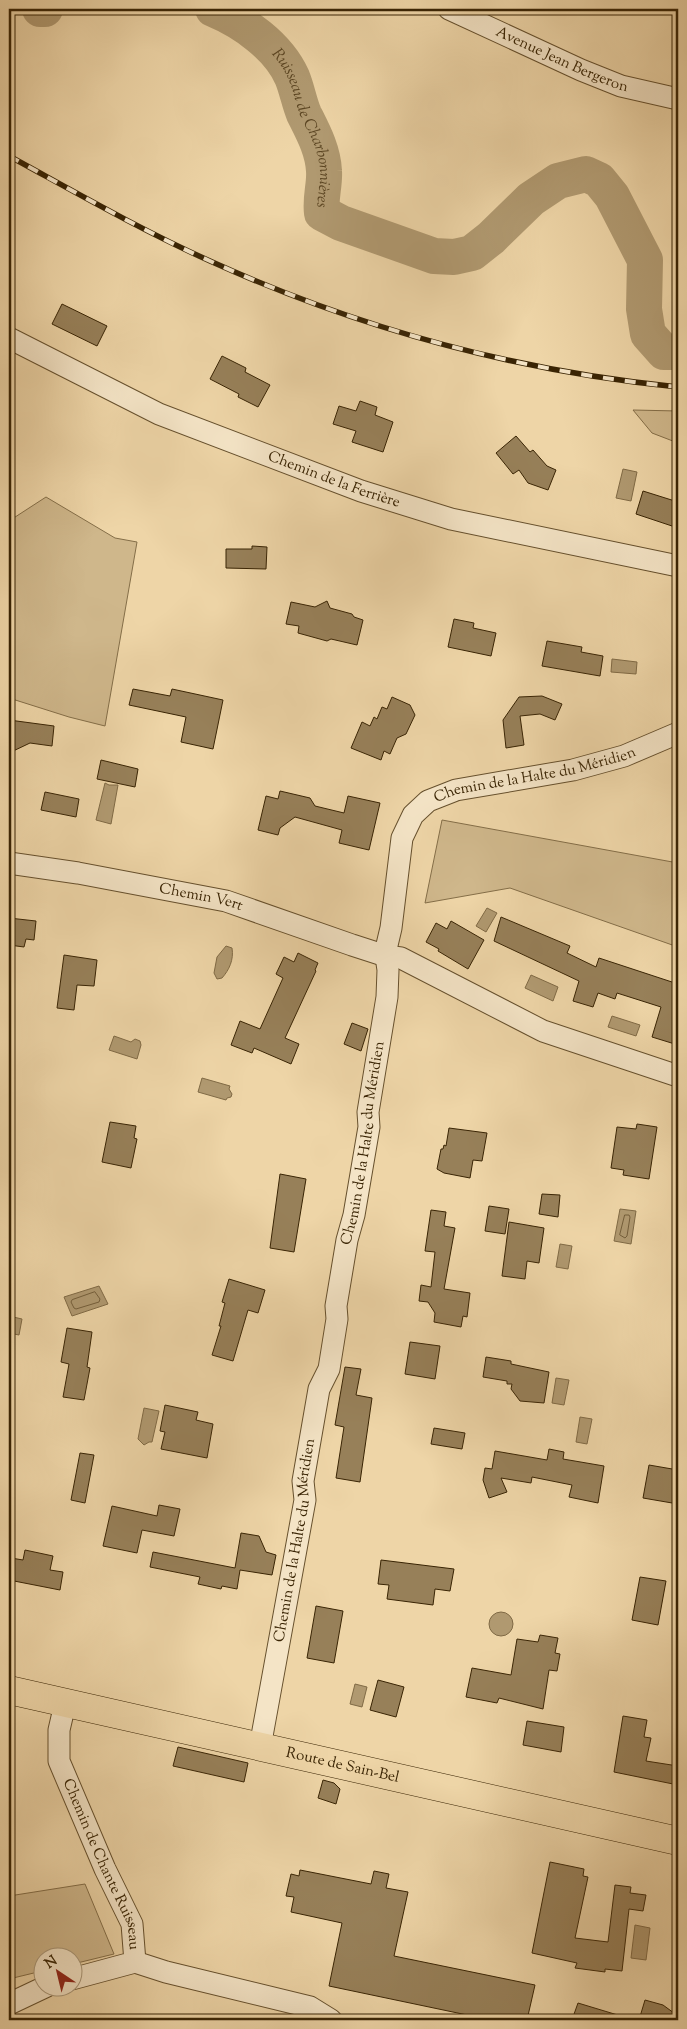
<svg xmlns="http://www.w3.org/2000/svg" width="687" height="2029" font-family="'Sorts Mill Goudy',serif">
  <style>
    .green { fill: #cfb78b; stroke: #846e48 }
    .water { fill: #b09970; stroke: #806a45 }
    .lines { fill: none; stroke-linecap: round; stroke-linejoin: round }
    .shore { stroke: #745e3a; stroke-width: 1 }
    .river { stroke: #b09970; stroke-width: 36 }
    .building { fill: #978059; stroke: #392404 }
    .minor-casing { stroke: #66502d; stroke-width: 23 }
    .major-casing { stroke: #392404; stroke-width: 29 }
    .minor { stroke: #f4e4c6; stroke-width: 21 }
    .major { stroke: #eed5a7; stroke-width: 28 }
    .rail-casing { stroke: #392404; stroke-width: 5.5 }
    .rail { stroke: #f4e4c6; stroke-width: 4; stroke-dasharray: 11; stroke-linecap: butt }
    .labels { text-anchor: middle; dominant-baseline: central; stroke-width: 5; stroke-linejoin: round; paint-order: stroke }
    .street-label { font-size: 15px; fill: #392404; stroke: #f4e4c6 }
    .water-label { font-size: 16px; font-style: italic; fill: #5d4724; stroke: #f4e4c6 }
  </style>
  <rect width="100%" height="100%" fill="#eed5a7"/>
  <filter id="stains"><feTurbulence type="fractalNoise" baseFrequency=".004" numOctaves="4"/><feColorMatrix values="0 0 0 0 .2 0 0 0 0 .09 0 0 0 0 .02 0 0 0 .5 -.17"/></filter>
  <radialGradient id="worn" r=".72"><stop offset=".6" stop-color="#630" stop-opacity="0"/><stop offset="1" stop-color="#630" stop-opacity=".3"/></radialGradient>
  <!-- green -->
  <path class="green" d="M633,410l45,1v32l-26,-10z
    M46,497l69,41 22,4 -32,184 -36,-9 -60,-19v-177z
    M442,820l236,43v84l-168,-59 -85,15z
    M85,1884l29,70 -41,10 -1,-8h-30v15l-33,8v-83z
    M225,2015l80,2 5,3h-90z"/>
  <!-- water -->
  <path class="water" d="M623,469l14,3 -6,29 -15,-3z
    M612,659l25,3 -1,12 -25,-2z
    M105,783l4,2h9l-7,39 -15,-4z
    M487,908l10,5 -11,19 -10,-6z
    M226,946l6,2c2,12 -3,22 -10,30l-5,1 -3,-6 3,-16z
    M531,975l27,12 -5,14 -28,-13z
    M612,1016l28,9 -4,11 -28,-9z
    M114,1036l17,6 4,-3 5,2 1,4 -4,14 -28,-9z
    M202,1078l28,8 -1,3 3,5 -1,3 -4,1 -1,2 -28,-8z
    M620,1209l16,2 -5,33 -17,-3z
    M560,1244l12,2 -4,23 -12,-2z
    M99,1286l9,18 -36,12 -8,-19z
    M9,1316l13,3 -3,16 -10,-2z
    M556,1378l13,2 -5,25 -12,-2z
    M144,1408l15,3 -7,31h-3l-5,3 -6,-6z
    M580,1417l12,2 -5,25 -11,-2z
    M489 1624a12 12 0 1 1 24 0a12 12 0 1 1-24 0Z
    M355,1684l12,3 -5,20 -12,-3z
    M635,1925l15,3 -4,32 -15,-2z"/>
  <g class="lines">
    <!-- shore -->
    <path class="shore" d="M625,1215h4l1,2 -3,19 -2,2 -5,-3z
      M95,1292l5,7 -1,3 -23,7 -2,-1 -3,-6 1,-2z"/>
    <!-- river -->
    <g class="river">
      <path d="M40,9h5"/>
      <path id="s1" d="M213,9c31,13 65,37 79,68 5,12 7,25 12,37 9,18 19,36 20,57 1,14 -4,26 -2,42l19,10 93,33 20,1 18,-4 19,-15 40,-39 27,-18 28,-7 13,6 13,16 33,64 -1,49 4,25 16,18h14"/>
    </g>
  </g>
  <!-- building -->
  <path class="building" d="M62,304l45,22 -10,20 -45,-22z
    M222,356l24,12 -1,4 25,13 -12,22 -20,-10 1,-3 -29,-15z
    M360,401l17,6 -2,8 18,7 -10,30 -31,-10 4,-11 -23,-7 6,-18 17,5z
    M516,436l14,16 3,-2 14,16 9,4 -8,20 -20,-7 -9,-13 -6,4 -17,-21z
    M643,491l35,11v26l-42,-14z
    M252,546l15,1 -1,22 -40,-1v-19h26z
    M327,601l3,7 22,6 2,3 9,3 -6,25 -26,-6 -4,2 -29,-8 1,-7 -13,-2 5,-22 24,5z
    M454,619l20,4 -1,5 23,5 -5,23 -43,-9z
    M547,641l35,6 -1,5 22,4 -3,20 -58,-10z
    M133,689l37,7 2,-7 51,11 -10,49 -32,-7 5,-25 -57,-12z
    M542,696l20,8 -7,16 -15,-6 -20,2 4,29 -18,3 -3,-28 16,-23z
    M392,697l18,8 5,10 -9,19 -9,4 -7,16 -6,-3 -3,9 -30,-12 11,-26 8,4 4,-9 3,2 5,-12 5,2z
    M9,720l45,6 -2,20 -22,-3 -21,10z
    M101,760l37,9 -3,18 -38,-8z
    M280,791l30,7 5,8 29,7 4,-17 32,7 -11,47 -30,-7 3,-13 -47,-13 -15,11 -2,7 -20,-5 8,-34 12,3z
    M45,792l34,7 -3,18 -35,-7z
    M501,917l69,29 -3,7 29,14 3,-9 79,26v61l-26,-8 9,-30 -44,-14 -2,6 -17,-6 -5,14 -20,-6 6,-20 -85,-40z
    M9,918l27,3 -2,19 -8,-1 -2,8 -15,-2z
    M451,921l33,19 -16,29 -30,-18 1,-2 -13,-7 10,-19 11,6z
    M298,953l20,10 -3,7 1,1 -31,67 14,6 -8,20 -37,-16 -2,5 -21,-8 9,-24 20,8 23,-51 -7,-4 8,-17 10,5z
    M64,955l33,5 -3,26 -17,-1 -3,25 -17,-2z
    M352,1023l16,6 -7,22 -17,-7z
    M110,1122l26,4 -2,12 3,1 -6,29 -29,-6z
    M637,1124l20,3 -8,52 -26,-4 1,-5 -13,-2 6,-41 19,2z
    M449,1128l38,5 -5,28 -9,-1 -3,18 -26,-5 -7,-4 4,-20h2l1,-4 2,1z
    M280,1174l26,5 -12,73 -24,-4z
    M542,1194l18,1 -2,22 -19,-3z
    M489,1206l20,3 -4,25 -20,-3z
    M431,1210l15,2 -2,14 11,2 -11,61 26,4 -3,24 -4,-1 -2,11 -27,-5 1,-9 -7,-11 -9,-1 2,-16 10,2 4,-35 -10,-1z
    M509,1222l35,6 -5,35 -12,-2 -2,18 -23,-3z
    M229,1279l36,11 -7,23 -10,-3 -15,51 -21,-6 9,-29h-2l6,-23 -3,-1z
    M67,1328l25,4 -5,35 3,1 -6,32 -21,-3 6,-33 -8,-2z
    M410,1342l30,4 -5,33 -30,-5z
    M486,1357l25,4v3l38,8 -5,31 -24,-2 -9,-12 1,-5h-5v-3l-24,-4z
    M345,1367l16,2 -5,26 16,3 -12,84 -24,-4 8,-51 -9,-2z
    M165,1405l33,7 -2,8 17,4 -6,34 -46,-9 4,-17 -5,-1z
    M434,1428l31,5 -3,16 -31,-5z
    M549,1449l15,3 -1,7 41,7 -6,37 -29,-6 3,-12 -40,-8 -1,6 -30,-5 6,14 -18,6 -6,-18 2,-12 7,1 3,-18 52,9z
    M80,1453l14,2 -9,48 -14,-3z
    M649,1465l29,5v34l-35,-6z
    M159,1505l21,4 -6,27 -32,-6 -5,23 -34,-7 9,-40 45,10z
    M241,1533l18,3 7,16 10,3 -4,20 -32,-5 -3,19 -15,-3 -1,3 -23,-5 2,-7 -50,-10 3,-15 82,16z
    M25,1550l28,6 -3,14 13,2 -3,18 -51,-10 2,-22 12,2z
    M381,1560l73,9 -4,22 -15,-2 -2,16 -46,-6 2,-14 -11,-1z
    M640,1577l26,4 -8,44 -26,-5z
    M316,1606l27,5 -9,52 -27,-5z
    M540,1635l18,3 -3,15 5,1 -3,17 -8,-1 -6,39 -44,-11 -2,5 -31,-6 6,-29 39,7 6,-36 21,3z
    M378,1680l26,7 -8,30 -26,-7z
    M623,1716l24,4 -3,17 7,1 -5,23 32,5v19l-64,-13z
    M527,1721l37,6 -3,25 -38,-7z
    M178,1747l70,16 -4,19 -71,-16z
    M323,1780l11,3 6,6 -4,15 -18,-6z
    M550,1862l34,7 -1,7 5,1 -13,61 33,4 7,-57 16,2 -1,6 16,2 -3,16 -14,-2 -7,62 -17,-2v3l-30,-4 2,-5 -45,-10z
    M300,1870l71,14 3,-13 15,3 -3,14 22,4 -14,64 141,29 -8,35h-36l-162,-34 13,-63 -51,-11 3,-15 -8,-1 5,-22 8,2z
    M645,2000l18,5 15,11v4h-39z
    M578,2003l43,13 -1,4h-38l-9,-3z"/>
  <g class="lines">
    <!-- minor casing -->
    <g class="minor-casing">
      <g id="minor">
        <path id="s2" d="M449,9l132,61 40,16 57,13"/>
        <path id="s3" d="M9,338l150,76 202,77 90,28 227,47"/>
        <path id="s4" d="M9,863l69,10 148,28 126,44 34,11 15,2 142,73 135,45"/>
        <path id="s5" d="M65,1704l-6,26v31l46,108 27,55 3,38 -63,17"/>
        <path id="s6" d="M260,1747l45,-247 -2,-19 16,-92 10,-20 8,-50 -1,-13 11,-66 7,-25 15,-88 -1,-15 19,-115 1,-27 -2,-14 1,-11 4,-17 11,-90 11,-23 15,-14 28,-11 117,-20 51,-14 54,-23"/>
        <path d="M135,1962l31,10 144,35 21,13"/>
        <path d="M9,2004l38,-18"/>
      </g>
    </g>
    <!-- major casing -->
    <g class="major-casing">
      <g id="major">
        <path id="s7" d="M9,1690l669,151"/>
      </g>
    </g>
    <!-- minor -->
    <use href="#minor" class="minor"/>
    <!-- major -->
    <use href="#major" class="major"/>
    <!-- rail casing -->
    <g class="rail-casing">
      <path id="rail" d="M9,156c66,36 132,74 201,105 148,67 306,110 468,126"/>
    </g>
    <!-- rail -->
    <use href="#rail" class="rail"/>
  </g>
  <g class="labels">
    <!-- street labels -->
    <g class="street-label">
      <text stroke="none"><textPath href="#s2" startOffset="124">Avenue Jean Bergeron</textPath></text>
      <text stroke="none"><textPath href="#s3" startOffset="355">Chemin de la Ferrière</textPath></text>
      <text stroke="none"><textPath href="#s6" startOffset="1080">Chemin de la Halte du Méridien</textPath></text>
      <text stroke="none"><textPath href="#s4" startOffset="195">Chemin Vert</textPath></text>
      <text stroke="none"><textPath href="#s6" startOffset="615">Chemin de la Halte du Méridien</textPath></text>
      <text stroke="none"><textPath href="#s6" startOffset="210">Chemin de la Halte du Méridien</textPath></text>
      <text stroke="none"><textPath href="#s7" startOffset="342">Route de Sain-Bel</textPath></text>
      <text stroke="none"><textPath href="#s5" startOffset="170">Chemin de Chante Ruisseau</textPath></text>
    </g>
    <!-- water labels -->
    <g class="water-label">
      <text stroke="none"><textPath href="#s1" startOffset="159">Ruisseau de Charbonnières</textPath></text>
    </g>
  </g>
  <!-- margin -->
  <rect width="687" height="2029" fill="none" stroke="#eed5a7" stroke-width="30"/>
  <rect x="10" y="10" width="667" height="2009" fill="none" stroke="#392404" stroke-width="2.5"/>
  <rect x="15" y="15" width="657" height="1999" fill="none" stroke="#392404"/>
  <!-- north arrow -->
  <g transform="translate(58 1972) rotate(325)"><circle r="24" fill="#f4e4c6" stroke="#a99778"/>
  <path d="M0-4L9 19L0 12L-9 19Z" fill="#8f2418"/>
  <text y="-8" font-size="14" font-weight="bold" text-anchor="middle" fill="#392404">N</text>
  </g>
  <rect width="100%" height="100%" filter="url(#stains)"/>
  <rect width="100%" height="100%" fill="url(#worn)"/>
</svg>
